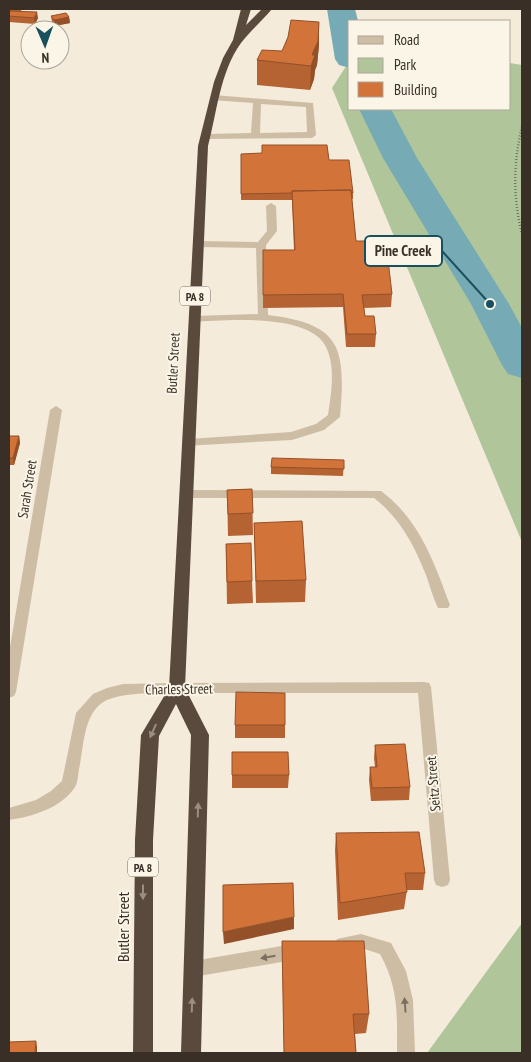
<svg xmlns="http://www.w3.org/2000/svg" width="531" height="1062" font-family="'PT Sans Narrow',sans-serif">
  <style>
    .green { fill: #b0c599 }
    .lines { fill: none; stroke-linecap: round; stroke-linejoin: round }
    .river { fill: #76aab4; fill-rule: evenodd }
    .minor { fill: #cebda5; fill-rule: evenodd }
    .highway { fill: #5a4a3d; fill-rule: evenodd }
    .rail { stroke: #392f27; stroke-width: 2.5; stroke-dasharray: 0.5 2.5; stroke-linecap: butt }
    .wall { fill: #b56332 }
    .shaded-wall { fill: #935029 }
    .building { fill: #d2733a; stroke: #935029 }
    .oneway { fill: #9a8e81 }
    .oneway2 { fill: #7c6f60 }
    .labels { text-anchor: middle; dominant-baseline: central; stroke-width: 4; stroke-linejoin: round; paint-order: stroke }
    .shield { fill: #fbf5e7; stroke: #736a61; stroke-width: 1 }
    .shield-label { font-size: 12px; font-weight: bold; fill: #392f27 }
    .street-label { font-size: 14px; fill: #392f27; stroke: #fbf5e7 }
    .near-street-label { font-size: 16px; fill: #392f27; stroke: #fbf5e7 }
    .leader { fill: none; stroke: #18515e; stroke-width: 2 }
    .callout-dot { fill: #18515e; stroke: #fbf5e7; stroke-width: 2 }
    .callout { fill: #fbf5e7; stroke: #18515e; stroke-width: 2 }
    .callout-label { font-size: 15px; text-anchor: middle; font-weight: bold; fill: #392f27 }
  </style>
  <rect width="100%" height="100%" fill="#f4ebda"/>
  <!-- green -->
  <path class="green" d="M350,60v49h160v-46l12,2v477l-190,-454z
    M522,923v130h-95z"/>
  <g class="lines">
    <!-- river -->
    <path class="river" d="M327,9h28l3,12h-8v47l-11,-3 -4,-6z
      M359,109h32l26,49 92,146 13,24v50l-14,-4 -6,-9 -31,-61 -88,-146z"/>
    <!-- minor -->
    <path class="minor" d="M214,95l99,8 3,32 -4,3 -109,1 -1,-2 4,-3 45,-1 2,-30 -42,-3 -1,-2zM261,104l45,3 1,25 -47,1z
      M271,203l5,3 1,25 -11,14 2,70c74,9 78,33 72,102l-16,13 -32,10 -108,6 -2,-3 6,-4 103,-7 25,-8 12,-9c3,-20 8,-48 -2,-68 -16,-34 -100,-27 -132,-25l-5,-3 5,-3 64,-2 -2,-66 -58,-1 -5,-3 5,-3 60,1 9,-11 -1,-25z
      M56,406l6,4 -46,282 -2,4 -5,2v-45l41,-243z
      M186,490l195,1c38,28 53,71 69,114l-2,3h-10c-5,-10 -8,-22 -12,-33 -12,-30 -26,-57 -52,-77h-188l-6,-4z
      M424,682l5,1 2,4 19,193 -2,5 -6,2 -6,-2 -2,-5 -16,-187c-71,0 -142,0 -212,0 -25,0 -81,-3 -101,8 -22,12 -21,46 -26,68 -1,6 -1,13 -4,18 -13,21 -44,30 -66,33v-12l27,-8 15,-9 11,-10 14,-68 17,-19 14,-6 16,-4 54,-1z
      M361,934l30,9 15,28 7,29 2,53h-18c0,-39 2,-64 -17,-99l-19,-6 -18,3 -6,-2 -2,-5 2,-5z
      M299,943l6,3 2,5 -2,5 -6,3 -106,18 -6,-3 -2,-5 2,-5 6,-3z"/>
    <!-- highway -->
    <path class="highway" d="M241,9h10l-5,16 16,-16h10c-10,12 -22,22 -31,34 -21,29 -24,69 -33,103l-23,542 24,47 -8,318h-20l10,-318 -15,-31 -17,32 -6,104v213h-20l2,-213 6,-105 28,-47 29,-542 16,-64 9,-24 10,-18z"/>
    <!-- rail -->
    <path class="rail" d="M522,127c-9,36 -9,71 0,107"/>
  </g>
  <!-- wall -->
  <path class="wall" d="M9,9h13l-1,2 17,7 -3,6 -26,-2z
    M51,16l18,1 1,6 -16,3 -2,-4z
    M319,45l-2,20 -2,5 -1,9 -4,11 -53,-5v-25l25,-9z
    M241,154l88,6 24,33v6h-1l4,42 25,10 11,43 -1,13 -27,1 1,8 11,18 -1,13h-29l-3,-40 -80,1v-58h31l-2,-50h-51z
    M9,436h10l1,7 -6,22h-5z
    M344,460l-1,16 -72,-2v-7z
    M252,489l1,46 -25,1 -1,-46z
    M254,523l52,57 -1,22 -49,1z
    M226,544l26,37 1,22 -26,1z
    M285,693v45h-50v-13z
    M375,745l35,42 -1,13 -38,1 -2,-21 1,-13h5l-1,-9z
    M232,775h57l-1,13h-56z
    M336,833l89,40 -2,17h-16l-3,19 -66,11 -3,-70z
    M282,941l87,73 -3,19 -11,1 1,19h-72z"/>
  <!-- shaded-wall -->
  <path class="shaded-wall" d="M37,12l1,6 -3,6 -1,-6z
    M69,17l1,6 -16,3v-6z
    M319,22v23l-2,20 -2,5 -1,9 -4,11 1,-24 1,-11z
    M19,436l1,7 -6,22 -1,-7z
    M294,917v12l-70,15 -1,-12z
    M36,1041l1,6v6h-2z"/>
  <!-- building -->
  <path class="building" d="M9,11l28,1 -3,6 -25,-2z
    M66,13l3,4 -15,3 -3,-4z
    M291,20l28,2 -1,19 -6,14h3l-4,11 -54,-6 5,-10 20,1 6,-14z
    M262,145h65l2,15h20l4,33h-2v-3l-59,1v2l-51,1v-40l21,-1z
    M351,190l5,51h24l1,10h6l5,43 -30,1 3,21h9l2,18h-29l-4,-40 -80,1v-45h32l-3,-59z
    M9,436h10l-6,22h-4z
    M272,458l72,2v9l-73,-2z
    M252,489l1,24 -25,1 -1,-24z
    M302,521l4,59 -50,1 -2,-58z
    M251,543l1,38 -25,1 -1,-38z
    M236,692l49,1v32h-50z
    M405,744l5,43 -38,1 -2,-21h7l-2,-22z
    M232,752h56l1,23h-57z
    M419,832l6,41h-20l2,19 -67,11 -4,-70z
    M293,883l1,34 -71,15v-47z
    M282,941h82l5,73h-16l3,39h-72z
    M36,1041l-1,12h-26v-11z"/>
  <!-- one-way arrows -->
  <defs><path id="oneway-solid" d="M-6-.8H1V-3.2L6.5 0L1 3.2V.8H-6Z" transform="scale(1.25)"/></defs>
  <g class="oneway">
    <use href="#oneway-solid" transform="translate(153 731) rotate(114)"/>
    <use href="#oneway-solid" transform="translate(198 810) rotate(-88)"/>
    <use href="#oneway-solid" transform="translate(143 892) rotate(90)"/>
    <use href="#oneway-solid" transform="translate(192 1005) rotate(-88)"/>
  </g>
  <g class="oneway2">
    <use href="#oneway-solid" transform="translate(268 957) rotate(170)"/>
    <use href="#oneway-solid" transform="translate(405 1005) rotate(-94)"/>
  </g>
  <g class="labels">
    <!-- shield labels -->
    <g class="shield">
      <rect x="180" y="286.5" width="30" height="19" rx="4"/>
      <rect x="128" y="857.5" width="30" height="19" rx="4"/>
    </g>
    <g class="shield-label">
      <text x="195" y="296">PA 8</text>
      <text x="143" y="867">PA 8</text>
    </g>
    <!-- street labels -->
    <g class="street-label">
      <text transform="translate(173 363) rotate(-87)">Butler Street</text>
      <text transform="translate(27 489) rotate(-81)">Sarah Street</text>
      <text transform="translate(179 689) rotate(-1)">Charles Street</text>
      <text transform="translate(433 784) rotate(-95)">Seitz Street</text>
    </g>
    <!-- near-street labels -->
    <g class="near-street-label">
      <text transform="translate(123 927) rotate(-90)">Butler Street</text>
    </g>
  </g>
  <!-- callouts -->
  <path class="leader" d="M490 304L442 251"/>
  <circle class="callout-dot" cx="490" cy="304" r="5"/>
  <rect class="callout" x="365" y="236" width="77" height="30" rx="5"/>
  <g class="callout-label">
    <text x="403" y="256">Pine Creek</text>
  </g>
  <!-- border -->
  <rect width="531" height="1062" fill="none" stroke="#392f27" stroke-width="20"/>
  <!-- legend -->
  <rect x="348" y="20" width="162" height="90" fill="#fbf5e7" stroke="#ada69a"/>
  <rect x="358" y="36" width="25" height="8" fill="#cebda5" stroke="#ada69a"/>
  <text x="394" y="45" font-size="15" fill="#392f27">Road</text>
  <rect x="358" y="58" width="25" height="15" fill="#b0c599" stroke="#ada69a"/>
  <text x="394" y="70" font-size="15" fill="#392f27">Park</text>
  <rect x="358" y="82" width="25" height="15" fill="#d2733a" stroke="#ada69a"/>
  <text x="394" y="95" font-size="15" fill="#392f27">Building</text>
  <!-- north arrow -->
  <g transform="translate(45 45) rotate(178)"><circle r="24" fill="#fbf5e7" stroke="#ada69a"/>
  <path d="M0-4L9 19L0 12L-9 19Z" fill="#18515e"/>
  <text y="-8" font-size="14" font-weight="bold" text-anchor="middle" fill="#392f27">N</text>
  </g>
</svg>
